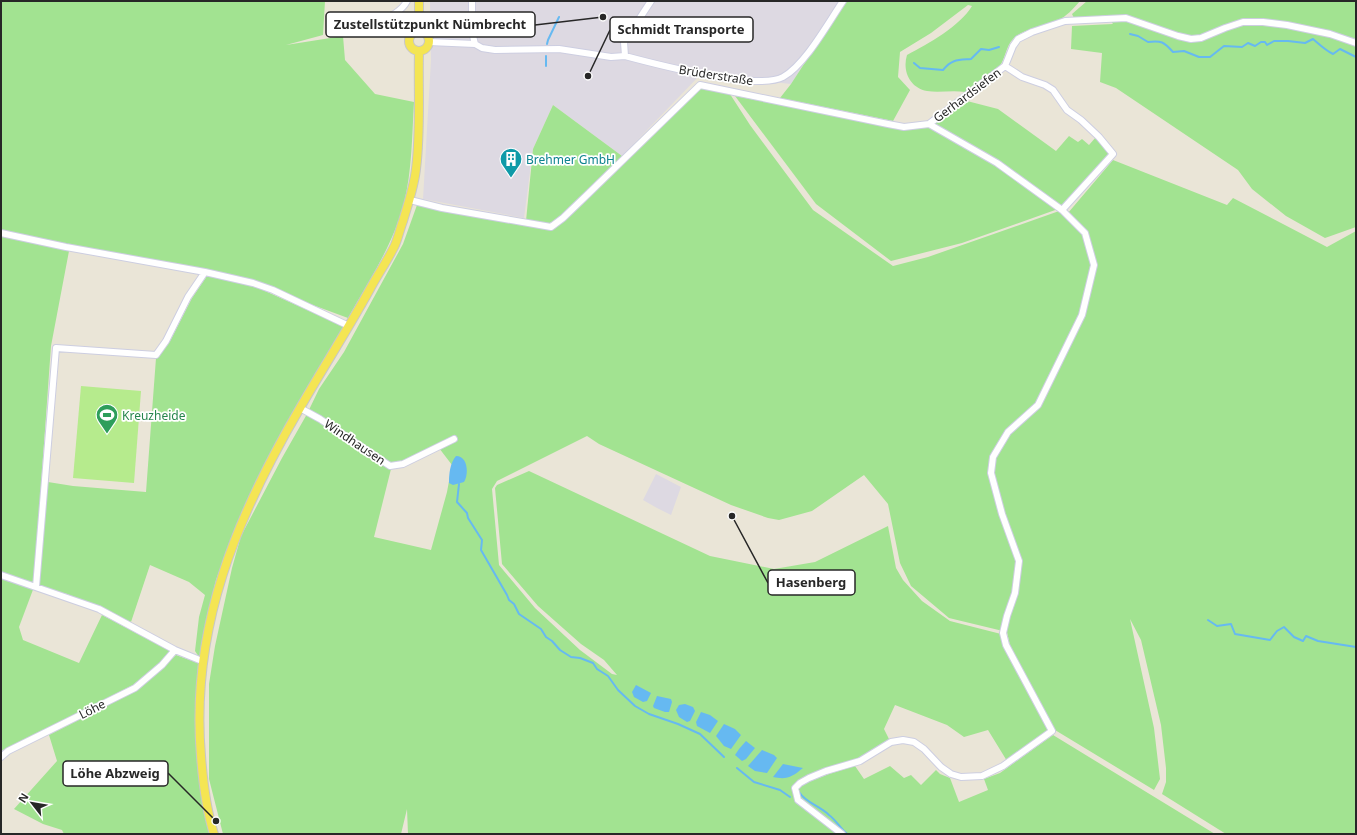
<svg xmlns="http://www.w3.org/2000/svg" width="1357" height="835" font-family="'Noto Sans',sans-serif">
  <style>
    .industrial { fill: #ddd9e2 }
    .green { fill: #a2e391; fill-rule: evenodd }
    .pitch { fill: #b6eb8d }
    .water { fill: #66b9f1 }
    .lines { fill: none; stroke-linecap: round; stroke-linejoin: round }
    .stream { stroke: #66b9f1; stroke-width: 2 }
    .minor-casing { stroke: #cdcee1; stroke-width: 8 }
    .major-casing { stroke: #c7c7c7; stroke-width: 10 }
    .minor { stroke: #fff; stroke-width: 6 }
    .major { stroke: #f4e553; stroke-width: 8 }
    .labels { text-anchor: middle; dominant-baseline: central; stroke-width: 3.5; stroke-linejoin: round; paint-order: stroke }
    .street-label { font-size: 12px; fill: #272727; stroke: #fff }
    .culture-label { font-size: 12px; fill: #0d838f; stroke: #fff; text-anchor: start }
    .leisure-label { font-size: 12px; fill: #27864d; stroke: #fff; text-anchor: start }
    .leader { fill: none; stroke: #272727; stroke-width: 1.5 }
    .callout-dot { fill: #272727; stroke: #fff; stroke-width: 1.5 }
    .callout { fill: #fff; stroke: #272727; stroke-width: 1.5 }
    .callout-label { font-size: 13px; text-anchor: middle; font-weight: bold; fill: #272727 }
  </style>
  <rect width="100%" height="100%" fill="#eae5d7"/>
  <!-- industrial -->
  <path class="industrial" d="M430,1h415l-54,83 -90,-10 -79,82 -69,-51 -20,44 -9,69 -101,-19 8,-139z
    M656,474l25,13 -10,28 -14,-7 -14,-8z"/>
  <!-- green -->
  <path class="green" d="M1,1h324l-2,34 -37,10 57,-9 2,24 30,34 39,8c-2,34 -2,69 -10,101 -11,42 -35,78 -56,115l-95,-35 -252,-51z
    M845,1h235c-7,8 -13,15 -23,20 -11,5 -34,8 -43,17 -9,8 -8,22 -16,30 -9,9 -23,16 -33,24 -13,-2 -26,1 -38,-1 -17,-3 -25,-20 -20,-36 21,-11 53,-29 65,-49l-4,-1 -37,28 -31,19 -2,25 12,13 -17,31 -113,-23 11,-14z
    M1087,1h269v226l-31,11 -39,-22 -34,-27 -14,-19 -122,-82 -16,-6 2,-29 -31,-4 1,-23 41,-2 -7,-9 -31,5 -3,-6z
    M700,85l28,6 22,34 63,85 80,56 35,-9 134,-47 6,3 45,-53 114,45 6,-7 94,49 29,-16v603h-130l-64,-40 4,-12v-14l-5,-43 -20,-85 -11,-21 24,109 6,51 -6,11 -99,-60 -45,-84 -3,-14 -58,-14 -38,-32 -11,-23 -12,-59 -24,-29 -52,36 -33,9 -11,-2 -37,-13 -132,-61 -12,-8 -90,45 -5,8 7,76 36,43 45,42 32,24 5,1 -13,-15 -23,-16 -43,-38 -36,-42 -7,-76 2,-3 32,-14 181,85 64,13 41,-7 73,-36 8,42 7,12 19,21 28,20 51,13 48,97 -42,30 -19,-31 -24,7 -17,-12 -52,-20 -11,24 6,12 -31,19 -34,9 -22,15 26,-10 26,-8 9,13 26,-13 14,12 7,-3 10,10 15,-15 4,4 10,4 9,24 29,-12 -4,-11 16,-6 53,-38 162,99h-807l-1,-25 -6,25h-178l-14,-55v-95l6,-38 17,-78 9,-32 41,-78 25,-44 12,-25 25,-37 59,-108 14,-39 109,16 7,-72 20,-44 69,51 -21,23zM439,448l13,17 -5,27 -16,58 -57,-13 18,-72z
    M735,96l171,33 23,-3 68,39 61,44 -96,34 -71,18 -75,-57z
    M967,101l31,8 58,42 13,-15 9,6 4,-3 7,6 7,-8 15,17 -49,52 -128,-82z
    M1,235l68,16 -18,95 -17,237 -33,-11z
    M207,276l47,10 91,41 -87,152 -25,54 -17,47 -10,40 -5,40 -6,-9 4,-34 6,-22 -16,-13 -39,-17 -19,57 -64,-28 -28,-7 9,-105 25,4 73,6 10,-134 14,-17 22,-43z
    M1,577l33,10 -15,40 4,13 56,23 23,-48 68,36 -12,13 -25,21 -86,44 -46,22z
    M176,655l22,8 -2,76 5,49 9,46h-146l-2,-4 -19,-6 -29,-15 43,-48 -8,-26 89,-45z"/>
  <!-- pitch -->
  <path class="pitch" d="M81,386l60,5 -7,92 -61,-5z"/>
  <!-- water -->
  <path class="water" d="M456,456c12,0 13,18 8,26l-11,3 -4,-2c0,-9 1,-20 7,-27z
    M636,685l15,8 -4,8 -4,1 -9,-5 -2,-5z
    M657,696l14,3 1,3 -3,10h-4l-11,-4 -1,-2z
    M685,704l8,3 2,4 -5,10 -3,1 -8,-5 -3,-7 3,-5z
    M701,712l9,3 8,6 -8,12 -13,-7 -1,-4z
    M724,724l11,5 6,6 -10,14 -7,-3 -8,-10z
    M746,741l9,7 -9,11 -4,2 -7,-6 4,-6z
    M762,750l12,5 3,3 -10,15 -12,-2 -7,-5z
    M783,764l20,4c-11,9 -16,12 -30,9z"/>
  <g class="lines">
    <!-- stream -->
    <path class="stream" d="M1130,34l8,2 10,6c13,-2 16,0 25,10l11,-1 15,6h11l14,-11 18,1 6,-4 7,3 6,-4h4l2,3 7,-4h14l17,2 8,-4c7,6 12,11 20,15l7,-5 16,8
      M547,44l1,-4 11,-23
      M914,63l6,5 23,2c9,-11 15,-10 28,-11l10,-10 8,1 10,-3
      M546,66v-10
      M459,484l-2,18 10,11 1,5 14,22 -1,10 26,45 2,5 5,4 5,10 22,15 5,8 6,4 8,9 11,7 9,1 13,5 4,6 11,7 10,14 17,16 14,8 29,10 22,10 24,23
      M1208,620l9,6 14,-2 4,10 35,6 7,-9 7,-4 10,10 9,4 3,-5 12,5 38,6
      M737,768l17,14 26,8 10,7
      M799,792c7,11 21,14 30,23 7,5 11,13 18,19"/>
    <!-- minor casing -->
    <g class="minor-casing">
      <path id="minor" d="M472,1v31l3,12 7,4 13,2 64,-1 52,8 14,-1 -1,-14 27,-41
        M373,25c12,-6 28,-12 34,-24
        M429,42l46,2
        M625,56c30,8 133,35 158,21 22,-12 45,-54 60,-76
        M1005,66l17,11 23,8 8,5 14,20 14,10 18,17 14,17 -51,56
        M410,200l32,8 109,19 12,-9 26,-25 111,-108 188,39 16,3 25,-3 76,-58 8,-20 5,-7 14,-7 33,-11 61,-3 52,18 13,3 10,-1 24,-10 18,-6h20l24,3 43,9 26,9
        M1,233l65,14 139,25
        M300,408l20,11 70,47 13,-2 51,-25
        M1,575l98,34 76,41 27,11
        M36,587l20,-239 100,7 10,-14 22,-44 17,-25 48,11 20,7 76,36
        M1,757l7,-6 127,-63 27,-23 13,-15
        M842,834l-44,-34 -3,-12 5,-5 9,-5 17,-7 34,-10 31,-19 12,-2 11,2 10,7 17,18 10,7 10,3 21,-1 21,-10 49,-35 -46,-86 -3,-12 4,-17 8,-23 4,-32 -17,-47 -11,-41 2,-16 15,-25 30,-27 44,-90 12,-50 -9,-32 -23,-23 -65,-47 -68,-39"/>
    </g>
    <!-- major casing -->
    <g class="major-casing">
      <path id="major" d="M409 41a10 10 0 1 1 20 0a10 10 0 1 1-20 0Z
        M419,31v-30
        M214,834c-8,-25 -11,-52 -13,-78 -11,-128 36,-240 99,-348 23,-40 48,-79 70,-119 8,-15 18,-29 25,-44 3,-7 5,-16 8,-24 5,-17 11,-34 13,-52 5,-39 2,-79 3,-117"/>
    </g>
    <!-- minor -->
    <use href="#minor" class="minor"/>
    <!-- major -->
    <use href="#major" class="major"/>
  </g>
  <!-- icons -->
  <defs>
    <g id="building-pin" transform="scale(1.15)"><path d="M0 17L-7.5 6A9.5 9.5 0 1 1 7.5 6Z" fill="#0f9aa8" stroke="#fff"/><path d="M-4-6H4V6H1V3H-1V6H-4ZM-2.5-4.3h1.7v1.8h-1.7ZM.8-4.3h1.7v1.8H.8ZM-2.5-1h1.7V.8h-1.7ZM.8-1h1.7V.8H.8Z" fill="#fff"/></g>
    <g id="stadium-pin" transform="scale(1.15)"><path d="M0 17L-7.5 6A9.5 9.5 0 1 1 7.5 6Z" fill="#2e9e5b" stroke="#fff"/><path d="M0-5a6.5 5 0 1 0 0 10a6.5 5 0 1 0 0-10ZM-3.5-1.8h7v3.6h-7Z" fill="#fff"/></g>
  </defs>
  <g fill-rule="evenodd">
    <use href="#building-pin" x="511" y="159"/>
    <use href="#stadium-pin" x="107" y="415"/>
  </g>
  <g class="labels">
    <!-- street labels -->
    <g class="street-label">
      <text transform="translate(716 75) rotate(9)">Brüderstraße</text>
      <text transform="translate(967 95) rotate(-37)">Gerhardsiefen</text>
      <text transform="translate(355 442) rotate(34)">Windhausen</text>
      <text transform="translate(92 709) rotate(-27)">Löhe</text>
    </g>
    <!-- culture labels -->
    <g class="culture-label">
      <text x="526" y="159">Brehmer GmbH</text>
    </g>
    <!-- leisure labels -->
    <g class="leisure-label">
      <text x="122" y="415">Kreuzheide</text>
    </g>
  </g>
  <!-- callouts -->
  <path class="leader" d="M603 17L535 25M588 76L610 30M732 516L768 583M216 821L168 773"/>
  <g class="callout-dot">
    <circle cx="603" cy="17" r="4"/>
    <circle cx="588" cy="76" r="4"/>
    <circle cx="732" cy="516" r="4"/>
    <circle cx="216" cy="821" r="4"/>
  </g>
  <g class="callout">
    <rect x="326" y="12" width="209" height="25" rx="4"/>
    <rect x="610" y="17" width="143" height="25" rx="4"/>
    <rect x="768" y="570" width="87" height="25" rx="4"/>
    <rect x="63" y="761" width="105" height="25" rx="4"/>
  </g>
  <g class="callout-label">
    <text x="430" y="29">Zustellstützpunkt Nümbrecht</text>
    <text x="681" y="34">Schmidt Transporte</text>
    <text x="811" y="587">Hasenberg</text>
    <text x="115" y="778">Löhe Abzweig</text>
  </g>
  <!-- border -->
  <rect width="1357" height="835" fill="none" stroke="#272727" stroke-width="4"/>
  <!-- north arrow -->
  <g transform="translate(32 803) rotate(301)" stroke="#ffffff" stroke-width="3" paint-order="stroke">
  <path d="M0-3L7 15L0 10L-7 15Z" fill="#272727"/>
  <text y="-6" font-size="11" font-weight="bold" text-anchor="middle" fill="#272727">N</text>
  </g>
</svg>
